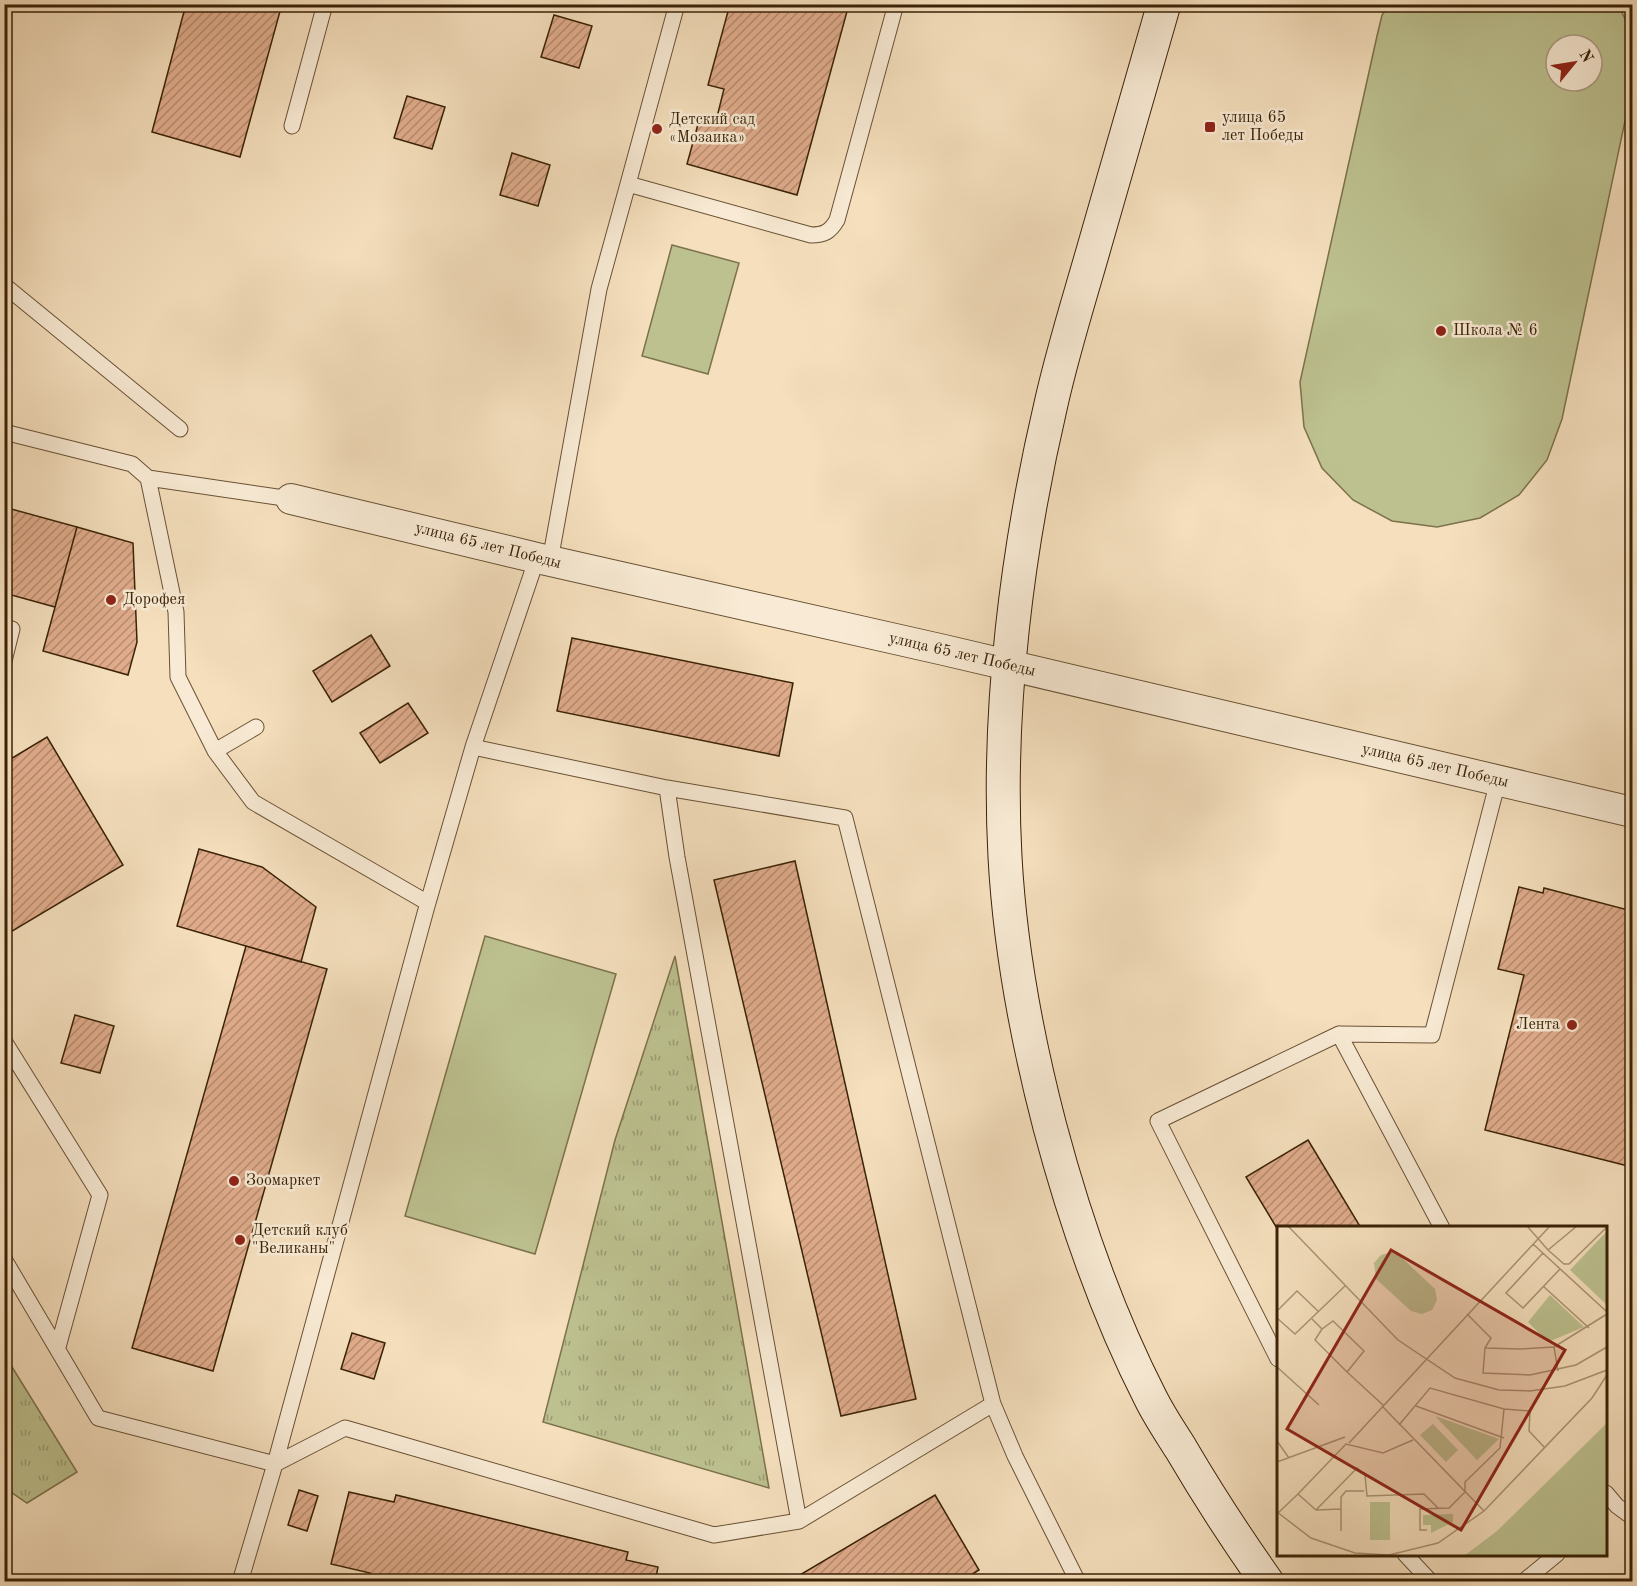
<svg xmlns="http://www.w3.org/2000/svg" width="1637" height="1586" font-family="'Old Standard TT',serif">
  <style>
    .park { fill: url(#park-tufts); stroke: #7c724b; stroke-width: 1.5 }
    .pitch { fill: #bdc190; stroke: #7c724b; stroke-width: 1.5; fill-rule: evenodd }
    .building { fill: url(#building-hatch); stroke: #3a2206; stroke-width: 1.5 }
    .lines { fill: none; stroke-linecap: round; stroke-linejoin: round }
    .lane-casing { stroke: #695134; stroke-width: 17 }
    .street-casing { stroke: #695134; stroke-width: 32 }
    .secondary-casing { stroke: #3a2206; stroke-width: 35 }
    .lane { stroke: #f8ead4; stroke-width: 15 }
    .street { stroke: #f8ead4; stroke-width: 30 }
    .secondary { stroke: #f8ead4; stroke-width: 33 }
    .poi-dot { fill: #8f2418; stroke: #f8ead4; stroke-width: 2 }
    .labels { text-anchor: middle; dominant-baseline: central; stroke-width: 5; stroke-linejoin: round; paint-order: stroke }
    .poi-label { font-size: 16px; fill: #3a2206; stroke: #f8ead4; text-anchor: start }
    .street-label { font-size: 16px; fill: #3a2206; stroke: #f8ead4 }
    .inset-road { fill: none; stroke: #aa9374; stroke-width: 1.5 }
    .view { fill: #8f2418; fill-opacity: 0.15; stroke: #8f2418; stroke-width: 3 }
    .inset-edge { fill: none; stroke: #3a2206; stroke-width: 3 }
  </style>
  <defs>
    <pattern id="park-tufts" width="24" height="20" patternUnits="userSpaceOnUse" patternTransform="scale(1.5)"><rect width="24" height="20" fill="#bdc190"/><path d="M3 7l-1-3M5 7V3M7 7l1-3M15 17l-1-3M17 17v-4M19 17l1-3" fill="none" stroke="#9b9c74"/></pattern>
    <pattern id="building-hatch" width="6" height="6" patternUnits="userSpaceOnUse" patternTransform="scale(1.5)"><rect width="6" height="6" fill="#e0ac8c"/><path d="M-1 1l2-2M0 6l6-6M5 7l2-2" fill="none" stroke="#b78c70"/></pattern>
  </defs>
  <rect width="100%" height="100%" fill="#f5dfbd"/>
  <filter id="stains"><feTurbulence type="fractalNoise" baseFrequency=".00333" numOctaves="4"/><feColorMatrix values="0 0 0 0 .2 0 0 0 0 .09 0 0 0 0 .02 0 0 0 .5 -.17"/></filter>
  <radialGradient id="worn" r=".72"><stop offset=".6" stop-color="#630" stop-opacity="0"/><stop offset="1" stop-color="#630" stop-opacity=".3"/></radialGradient>
  <!-- park -->
  <path class="park" d="M675,956l94,532 -226,-66 72,-282z
    M4,1354l73,118 -50,31 -22,-15z"/>
  <!-- pitch -->
  <path class="pitch" d="M1389,5h228c18,23 16,55 15,83l-70,331 -15,41 -28,35 -39,23 -43,9 -45,-6 -39,-21 -31,-32 -18,-41 -4,-45 77,-346 5,-21zM1556,45h36v36h-36z
    M672,245l67,18 -31,111 -66,-18z
    M485,936l131,38 -81,280 -130,-38z"/>
  <!-- building -->
  <path class="building" d="M186,4h96l-42,153 -88,-25z
    M453,4h22l-2,7z
    M730,4h119l-52,191 -110,-31 13,-47 16,4 8,-32 -16,-4z
    M554,15l38,11 -13,42 -38,-11z
    M407,96l38,11 -13,42 -38,-11z
    M512,153l38,12 -12,41 -38,-11z
    M4,507l73,20 -22,80 -51,-14z
    M77,527l56,16 4,99 -9,33 -85,-24z
    M371,635l19,31 -58,36 -19,-31z
    M572,638l221,45 -14,73 -222,-45z
    M408,703l20,30 -48,30 -20,-30z
    M47,737l76,128 -119,71v-173z
    M199,849l63,18 54,40 -15,55 -124,-36z
    M795,861l121,538 -75,17 -127,-536z
    M1519,887l24,6 1,-5 88,23v164l-5,21 5,1v70l-147,-37 39,-155 -26,-6z
    M246,946l81,23 -114,402 -81,-23z
    M75,1015l39,11 -14,47 -39,-10z
    M1308,1140l53,88h-83v2l-32,-53z
    M352,1333l33,10 -11,36 -33,-10z
    M299,1490l19,6 -11,35 -19,-6z
    M349,1492l45,10 2,-7 232,57 -2,8 32,7 -3,15 -286,-2 1,-7 -39,-9z
    M935,1495l44,75 -19,12h-172z"/>
  <g class="lines">
    <!-- lane casing -->
    <g class="lane-casing">
      <path id="lane" d="M292,126l33,-122
        M628,184l49,-180
        M4,285l176,144
        M4,432l128,32 16,14 28,134 2,65 37,74 38,51 175,101
        M148,478l143,21
        M550,561l49,-272 29,-105 183,51c13,0 19,-3 26,-15l59,-216
        M4,627l8,2 -8,32
        M473,747l194,41 178,30 148,586 22,52 63,126
        M215,751l41,-24
        M667,788l10,69 122,664
        M4,1041l96,154 -42,152
        M1442,1228l-103,-194 93,1 66,-254
        M4,1259l94,159 177,46 70,-36 369,107 85,-14 194,-117
        M1278,1359l-120,-238 181,-87
        M1606,1493l11,13 15,11
        M1405,1554l26,28
        M240,1582l35,-118 152,-558 46,-159 64,-189
        M1523,1582l34,-28"/>
    </g>
    <!-- street casing -->
    <g class="street-casing">
      <path id="street" d="M291,499l246,59 407,92 688,162"/>
    </g>
    <!-- secondary casing -->
    <g class="secondary-casing">
      <path id="secondary" d="M1164,4c-23,80 -46,160 -69,240 -15,53 -32,106 -44,160 -34,145 -54,305 -46,453 5,92 22,182 45,270 25,94 57,186 101,272 9,18 20,34 30,50 27,46 55,89 86,133"/>
    </g>
    <!-- lane -->
    <use href="#lane" class="lane"/>
    <!-- street -->
    <use href="#street" class="street"/>
    <!-- secondary -->
    <use href="#secondary" class="secondary"/>
  </g>
  <!-- markers -->
  <g class="poi-dot">
    <rect x="1204" y="121" width="12" height="12" rx="3"/>
    <circle cx="657" cy="129" r="6"/>
    <circle cx="1441" cy="331" r="6"/>
    <circle cx="111" cy="600" r="6"/>
    <circle cx="1572" cy="1025" r="6"/>
    <circle cx="234" cy="1181" r="6"/>
    <circle cx="240" cy="1240" r="6"/>
  </g>
  <g class="labels">
    <!-- poi labels -->
    <g class="poi-label">
      <text x="1222" y="118">улица 65<tspan x="1222" dy="18">лет Победы</tspan></text>
      <text x="669" y="120">Детский сад<tspan x="669" dy="18">«Мозаика»</tspan></text>
      <text x="1453" y="331">Школа № 6</text>
      <text x="123" y="600">Дорофея</text>
      <text x="1560" y="1025" text-anchor="end">Лента</text>
      <text x="246" y="1181">Зоомаркет</text>
      <text x="252" y="1231">Детский клуб<tspan x="252" dy="18">"Великаны"</tspan></text>
    </g>
    <!-- street labels -->
    <g class="street-label">
      <text transform="translate(488 546) rotate(14)">улица 65 лет Победы</text>
      <text transform="translate(962 655) rotate(13)">улица 65 лет Победы</text>
      <text transform="translate(1435 766) rotate(13)">улица 65 лет Победы</text>
    </g>
  </g>
  <!-- overview -->
  <g transform="translate(1277 1226)">
    <rect width="330" height="330" fill="#f5dfbd"/>
    <path d="M330,5v74l-37,-35z" fill="#bdc190"/>
    <path d="M273,69l34,32 -36,15 -20,-20zM158,190l64,23 -22,21zM330,197v133h-143l33,-25zM93,276h20v38h-20zM176,288v8l-22,11v-8h-8v-10z" fill="#bdc190"/>
    <path d="M114,26l9,4 35,33 2,11 -5,10 -10,4 -11,-3 -35,-32 -2,-16 7,-8zM156,198l25,26 -12,12 -26,-27z" fill="#bdc190"/>
    <path class="inset-road" d="M11,0l110,114 57,38 44,12 31,1 35,-5 42,-16M250,0l21,24 29,-24M256,18l74,68M271,24l16,14h5l38,-37M266,27l-37,40 17,15 37,-39M266,60l46,42M0,85l20,-20 22,21M190,88l24,24 -6,10 35,1 34,-2 53,-33M0,92l18,16 50,-48M35,93l10,10 11,-8 31,30 -17,21 36,33M45,103l-7,11 32,32M277,121l4,24M208,122l-2,25 47,2 46,-10 31,-18M0,141l42,38M105,180l102,105M139,180l88,32M122,199l31,-37 74,21 26,2 -1,20 16,17M0,215l12,17M72,217l201,-217M0,236l68,-25M64,283l-25,1 -18,-16 48,-50 37,9 30,-13M39,284l41,-42 8,7 2,21 57,-2 14,14M0,286l34,26 44,15 34,2 49,-12 46,-32 108,-113 15,-23M1,287l20,-19M150,304h-7v-21l29,-1 16,-16v-10l35,-34 4,-39M64,305v-34l5,-6h18"/>
    <path class="view" d="M114,24l174,100 -104,180 -174,-101z"/>
    <rect width="330" height="330" class="inset-edge"/>
  </g>
  <!-- margin -->
  <rect width="1637" height="1586" fill="none" stroke="#f5dfbd" stroke-width="24"/>
  <rect x="6" y="6" width="1625" height="1574" fill="none" stroke="#3a2206" stroke-width="3"/>
  <rect x="12" y="12" width="1613" height="1562" fill="none" stroke="#3a2206" stroke-width="1.5"/>
  <!-- north arrow -->
  <g transform="translate(1574 63) rotate(60)"><circle r="28" fill="#f8ead4" stroke="#ac9a82" stroke-width="1.5"/>
  <path d="M0-4.5L10 22L0 15L-10 22Z" fill="#8f2418"/>
  <text y="-9" font-size="16" font-weight="bold" text-anchor="middle" fill="#3a2206">N</text>
  </g>
  <rect width="100%" height="100%" filter="url(#stains)"/>
  <rect width="100%" height="100%" fill="url(#worn)"/>
</svg>
